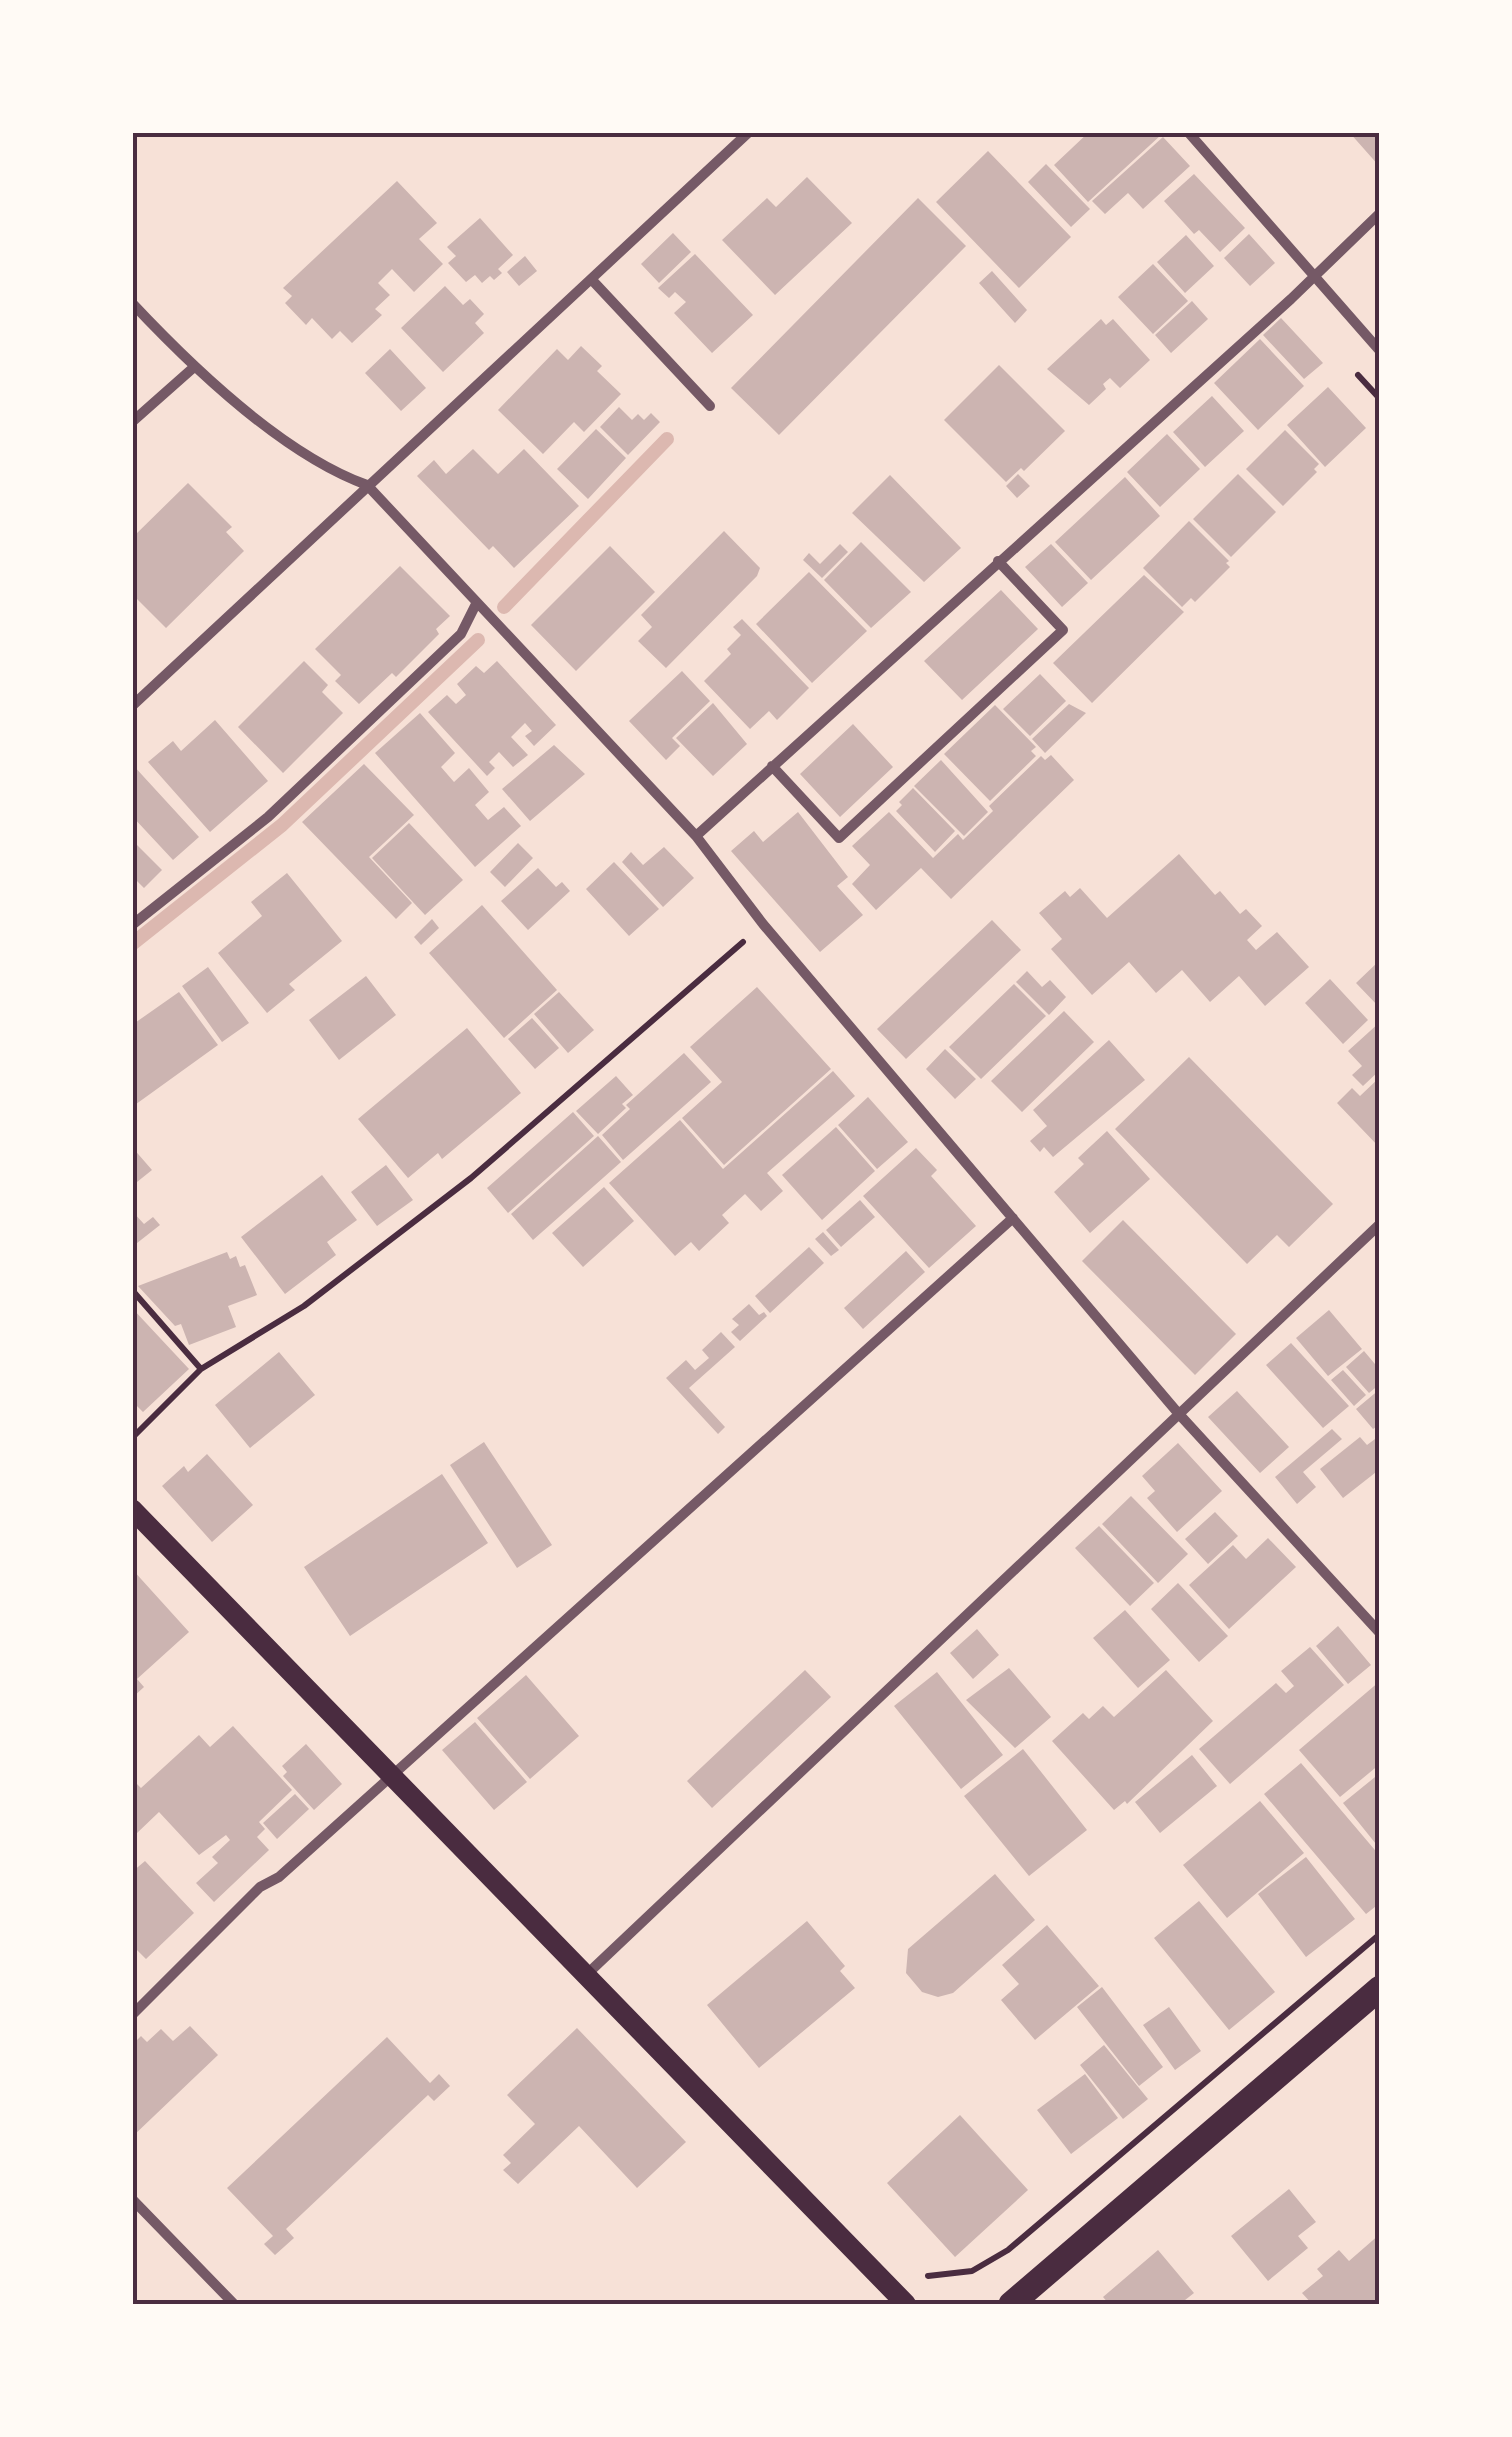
<svg xmlns="http://www.w3.org/2000/svg" width="1512" height="2437" font-family="'Roboto Serif',serif">
  <style>
    .lines { fill: none; stroke-linecap: round; stroke-linejoin: round }
    .stream { stroke: #dcb8b0; stroke-width: 14 }
    .building { fill: #ccb4b1 }
    .path { stroke: #4a2c40; stroke-width: 6 }
    .minor { stroke: #755966; stroke-width: 10 }
    .secondary { stroke: #4a2c40; stroke-width: 20 }
    .primary { stroke: #4a2c40; stroke-width: 25 }
    .neatline { fill: none; stroke: #4a2c40; stroke-width: 4 }
  </style>
  <rect width="100%" height="100%" fill="#f7e1d7"/>
  <g class="lines">
    <!-- stream -->
    <path class="stream" d="M504,607l163,-168
      M132,944l150,-119 196,-185"/>
  </g>
  <!-- building -->
  <path class="building" d="M1089,132h70l2,3 -73,67 -34,-37z
    M1349,132h31v35z
    M1163,137l27,29 -47,43 -15,-16 -23,21 -13,-13z
    M988,151l83,86 -52,51 -83,-86z
    M1046,164l44,45 -19,18 -43,-45z
    M1194,174l51,54 -25,24 -21,-22 -5,4 -30,-33z
    M807,177l45,46 -77,72 -53,-55 45,-42 9,9z
    M397,181l40,42 -18,16 24,25 -29,28 -22,-23 -14,14 12,12 -15,14 7,6 -30,28 -12,-12 -8,8 -20,-21 -6,7 -21,-22 7,-7 -9,-8z
    M918,198l48,48 -187,189 -48,-47z
    M480,218l33,37 -15,14 4,4 -8,7 -4,-4 -8,7 -7,-8 -9,7 -18,-19 8,-7 -9,-9z
    M673,233l18,19 -32,31 -18,-19z
    M1249,234l26,29 -25,23 -26,-28z
    M1186,235l28,31 -29,27 -28,-31z
    M695,254l58,61 -41,38 -38,-40 12,-11 -11,-10 -6,6 -11,-10z
    M525,256l12,15 -18,15 -12,-14z
    M1153,264l35,37 -35,33 -35,-37z
    M992,271l35,39 -12,13 -36,-40z
    M445,286l18,19 7,-6 14,15 -9,9 9,10 -41,39 -42,-44z
    M1192,301l16,18 -37,34 -16,-18z
    M1281,318l42,45 -19,16 -41,-44z
    M1101,319l5,6 7,-6 37,41 -30,28 -10,-10 -7,6 3,5 -17,16 -42,-36z
    M1260,339l44,47 -46,44 -44,-47z
    M581,346l21,20 -5,5 24,23 -37,38 -10,-10 -31,32 -45,-44 59,-61 11,11z
    M390,349l36,39 -25,23 -36,-38z
    M999,365l66,66 -41,40 -3,-3 -15,14 -62,-62z
    M1328,387l38,41 -41,39 -38,-42z
    M1212,396l32,35 -39,36 -32,-35z
    M619,407l13,13 6,-6 6,6 7,-7 9,9 -32,33 -28,-28z
    M596,429l30,29 -38,41 -31,-30z
    M1285,430l34,34 -5,5 3,3 -34,34 -37,-37z
    M1167,434l33,35 -40,38 -33,-35z
    M473,449l25,25 26,-25 55,57 -65,62 -21,-22 -4,4 -72,-74 17,-16 12,14z
    M1018,474l12,12 -13,12 -11,-12z
    M1238,474l38,38 -45,45 -38,-38z
    M890,475l71,73 -37,34 -72,-69z
    M1125,477l35,39 -69,64 -36,-38z
    M188,483l44,44 -6,5 18,19 -78,77 -34,-34v-56z
    M1189,521l40,40 -3,2 4,4 -35,35 -4,-4 -9,9 -39,-39z
    M724,531l36,37 -3,8 -91,92 -28,-27 14,-14 -11,-12z
    M861,542l50,50 -40,36 -47,-48z
    M840,544l8,8 -26,26 -19,-18 6,-7 11,11z
    M1051,544l37,39 -26,24 -37,-40z
    M610,546l45,46 -79,79 -45,-46z
    M400,566l50,50 -14,13 3,5 -43,43 -4,-4 -33,31 -24,-23 6,-6 -26,-26z
    M809,572l58,59 -55,52 -56,-59z
    M1144,575l40,37 -92,91 -39,-40z
    M1001,590l37,39 -76,71 -38,-39z
    M742,619l67,69 -32,32 -8,-9 -19,18 -46,-48 27,-27 -4,-5 14,-14 -8,-8z
    M304,661l24,24 -6,7 21,21 -60,60 -45,-46z
    M497,661l59,64 -22,21 -9,-10 7,-5 -7,-8 -14,14 17,18 -15,12 -14,-15 -10,10 6,6 -8,8 -59,-64 19,-17 9,9 10,-9 -9,-11 19,-18 8,7z
    M682,671l28,30 -38,37 8,8 -14,14 -37,-39z
    M1040,674l26,27 -36,35 -27,-27z
    M713,703l34,41 -34,32 -37,-38z
    M1069,704l17,9 -41,40 -13,-14z
    M995,705l41,42 -5,4 5,5 -46,45 -46,-47z
    M420,713l35,40 -14,14 13,15 15,-14 20,24 -14,13 13,15 16,-13 17,19 -46,41 -100,-114z
    M215,720l53,61 -58,51 -62,-70 25,-21 8,10z
    M853,724l40,43 -53,50 -40,-43z
    M554,745l31,29 -55,47 -28,-32z
    M1051,755l23,25 -123,119 -30,-31 -45,42 -24,-26 18,-19 -18,-19 37,-34 44,46 25,-24 5,6 30,-29 -4,-5 52,-50 4,4z
    M941,760l47,52 -24,24 -50,-50z
    M132,764l67,73 -26,23 -41,-44z
    M364,764l50,51 -45,42 43,46 -16,16 -94,-97z
    M913,788l42,43 -20,21 -39,-41 6,-6 -3,-3z
    M798,812l50,65 -11,9 26,29 -43,37 -89,-101 23,-20 9,11z
    M409,823l54,57 -38,35 -53,-57z
    M132,840l30,30 -18,18 -12,-12z
    M518,843l15,15 -28,29 -15,-15z
    M664,847l30,31 -31,29 -41,-45 9,-10 12,13z
    M1179,854l36,41 5,-4 20,23 6,-5 16,17 -15,14 9,10 21,-18 32,35 -44,39 -26,-30 -29,26 -28,-32 -26,23 -27,-31 -37,33 -41,-46 11,-10 -23,-26 26,-22 5,6 10,-9 27,30z
    M614,862l45,47 -30,27 -43,-47z
    M538,868l18,19 6,-5 8,9 -42,39 -27,-29z
    M287,873l55,68 -53,43 6,6 -28,23 -49,-60 44,-37 -11,-14z
    M482,905l75,85 -53,48 -75,-85z
    M432,919l7,9 -18,17 -7,-8z
    M992,920l29,30 -115,109 -29,-30z
    M1380,960v48l-24,-25z
    M208,967l41,56 -27,19 -40,-56z
    M1027,971l15,16 8,-7 16,17 -17,18 -33,-33z
    M366,976l30,39 -57,45 -30,-40z
    M1330,979l38,41 -25,24 -38,-41z
    M1014,984l32,32 -65,63 -32,-32z
    M757,987l74,82 -107,96 -42,-47 40,-36 -32,-35z
    M179,992l39,53 -86,62v-82z
    M559,992l35,38 -26,23 -34,-39z
    M1064,1011l30,31 -72,70 -31,-31z
    M532,1018l27,30 -24,21 -27,-30z
    M1380,1022v48l-17,16 -11,-11 10,-9 -14,-15z
    M467,1028l54,65 -79,66 -4,-6 -30,25 -50,-59z
    M1109,1040l36,40 -92,77 -9,-10 -4,5 -10,-11 17,-15 -14,-16z
    M945,1049l31,30 -21,20 -29,-30z
    M684,1053l27,29 -88,78 -21,-25 28,-26 -4,-4z
    M1189,1057l144,147 -44,43 -12,-12 -30,29 -132,-135z
    M833,1071l22,25 -88,77 16,18 -22,20 -16,-17 -23,21 7,8 -30,28 -8,-9 -16,14 -66,-73 71,-63 43,49z
    M616,1076l17,19 -11,9 4,4 -28,26 -22,-23z
    M1380,1077v71l-43,-45 15,-15 8,8z
    M868,1097l40,45 -31,27 -39,-44z
    M573,1112l21,24 -86,77 -21,-25z
    M836,1127l39,44 -53,49 -40,-45z
    M1107,1131l43,48 -60,54 -36,-41 30,-28 -6,-6z
    M598,1136l23,26 -88,78 -22,-26z
    M132,1147l20,23 -20,16z
    M916,1148l21,22 -6,6 45,50 -47,42 -66,-72z
    M386,1165l27,35 -36,26 -26,-34z
    M322,1175l35,45 -30,22 9,13 -51,39 -44,-57z
    M604,1187l30,34 -51,46 -31,-34z
    M860,1200l15,17 -34,30 -15,-17z
    M132,1211l12,13 9,-7 7,8 -28,22z
    M1123,1220l113,114 -41,41 -113,-114z
    M823,1232l16,18 -8,6 -16,-17z
    M809,1247l15,16 -54,50 -15,-17z
    M906,1251l19,21 -62,57 -19,-21z
    M227,1252l3,7 6,-3 4,11 5,-2 12,30 -29,11 8,21 -47,18 -8,-21 -6,2 -37,-40z
    M749,1304l10,11 5,-3 3,4 -27,25 -9,-9 8,-7 -7,-6z
    M132,1308l57,61 -46,43 -11,-11z
    M1329,1310l33,39 -34,27 -32,-38z
    M721,1332l14,15 -46,41 36,39 -7,7 -52,-56 20,-18 9,10 14,-12 -7,-8z
    M1291,1343l58,63 -26,22 -57,-63z
    M1364,1351l16,19v14l-11,9 -23,-26z
    M279,1352l36,43 -65,53 -35,-43z
    M1343,1370l23,25 -12,11 -23,-26z
    M1380,1389v35l-7,5 -17,-20z
    M1237,1391l52,56 -29,26 -52,-56z
    M1332,1429l10,10 -39,33 13,15 -19,17 -22,-27z
    M1360,1437l7,8 8,-6 5,5v25l-37,29 -23,-29z
    M484,1442l68,103 -35,23 -67,-103z
    M1178,1443l44,48 -45,41 -30,-34 8,-7 -13,-15z
    M207,1454l46,51 -41,37 -50,-56 22,-20 4,6z
    M442,1474l46,69 -138,93 -46,-69z
    M1131,1496l57,58 -30,29 -56,-59z
    M1215,1512l23,24 -30,28 -23,-25z
    M1099,1526l55,57 -24,23 -55,-58z
    M1268,1538l28,29 -67,62 -40,-44 44,-40 13,14z
    M132,1569l57,63 -52,47 7,8 -12,11z
    M1178,1583l50,53 -29,26 -48,-53z
    M1125,1610l45,50 -32,28 -45,-50z
    M1338,1626l33,39 -23,19 -32,-38z
    M977,1629l22,26 -26,24 -23,-26z
    M1310,1647l34,38 -114,99 -31,-35 77,-66 10,10 8,-7 -13,-15z
    M1009,1668l42,49 -36,31 -49,-48z
    M805,1670l26,27 -119,111 -25,-27z
    M1166,1670l47,51 -86,83 -2,-3 -11,9 -62,-69 31,-28 6,6 14,-13 11,11z
    M937,1672l66,83 -42,34 -67,-83z
    M526,1675l53,61 -49,43 -53,-61z
    M1380,1681v83l-40,33 -41,-47z
    M475,1722l52,60 -33,28 -52,-60z
    M233,1726l59,64 -33,32 6,7 -8,8 12,13 -55,52 -18,-19 22,-20 -6,-6 18,-17 -4,-5 -27,20 -40,-43 -23,22 -4,-55 9,9 58,-53 11,12z
    M306,1744l36,40 -28,26 -31,-34 4,-4 -5,-6z
    M1023,1749l64,81 -58,46 -65,-80z
    M1192,1755l25,31 -57,47 -25,-31z
    M1301,1763l79,93v47l-14,11 -102,-120z
    M1380,1773v76l-37,-46z
    M295,1794l14,15 -32,30 -14,-16z
    M1260,1801l44,52 -77,65 -44,-53z
    M1306,1857l49,62 -49,38 -48,-63z
    M145,1861l49,52 -48,46 -14,-14v-73z
    M995,1874l40,46 -82,73 -15,4 -16,-5 -16,-19 2,-24z
    M1199,1901l76,91 -46,38 -75,-92z
    M807,1921l38,45 -5,5 15,17 -96,80 -52,-63z
    M1047,1925l52,61 -64,54 -34,-40 18,-16 -17,-19z
    M1102,1987l61,80 -24,19 -62,-79z
    M1169,2007l32,44 -26,19 -32,-45z
    M190,2026l28,29 -86,82v-92l9,-9 6,6 14,-13 12,12z
    M577,2028l109,114 -49,46 -58,-62 -61,58 -15,-14 8,-7 -8,-8 32,-31 -28,-29z
    M387,2037l43,46 9,-9 11,12 -16,15 -6,-6 -142,134 8,9 -19,17 -11,-11 9,-8 -46,-48z
    M1104,2045l44,54 -25,20 -43,-54z
    M1085,2074l33,44 -47,36 -34,-44z
    M960,2115l68,75 -73,67 -68,-74z
    M1289,2189l27,33 -18,14 10,12 -40,33 -37,-45z
    M1380,2234v70h-68l-10,-11 21,-17 -6,-7 22,-19 10,11z
    M1158,2250l36,43 -14,11h-71l-6,-7z"/>
  <g class="lines">
    <!-- path -->
    <path class="path" d="M1358,375l22,24
      M132,1290l69,79
      M132,1438l69,-69 103,-63 167,-128 272,-236
      M928,2276l44,-5 36,-21 372,-316"/>
    <!-- minor -->
    <path class="minor" d="M1188,132l192,219
      M592,280l118,126
      M132,303c61,65 152,152 235,182l329,351 67,88 415,489 202,220
      M132,422l61,-54
      M132,706l617,-574
      M772,766l67,72 224,-208 -65,-69
      M696,836l595,-537 89,-86
      M132,925l136,-108 193,-183 15,-30
      M584,1977l796,-753
      M132,2015l128,-128 19,-10 734,-659
      M132,2199l102,105"/>
    <!-- secondary -->
    <path class="secondary" d="M132,1509l774,795"/>
    <!-- primary -->
    <path class="primary" d="M1011,2304l369,-316"/>
  </g>
  <!-- border -->
  <rect width="1512" height="2437" fill="none" stroke="#fffaf5" stroke-width="270"/>
  <rect x="135" y="135" width="1242" height="2167" class="neatline"/>
</svg>
